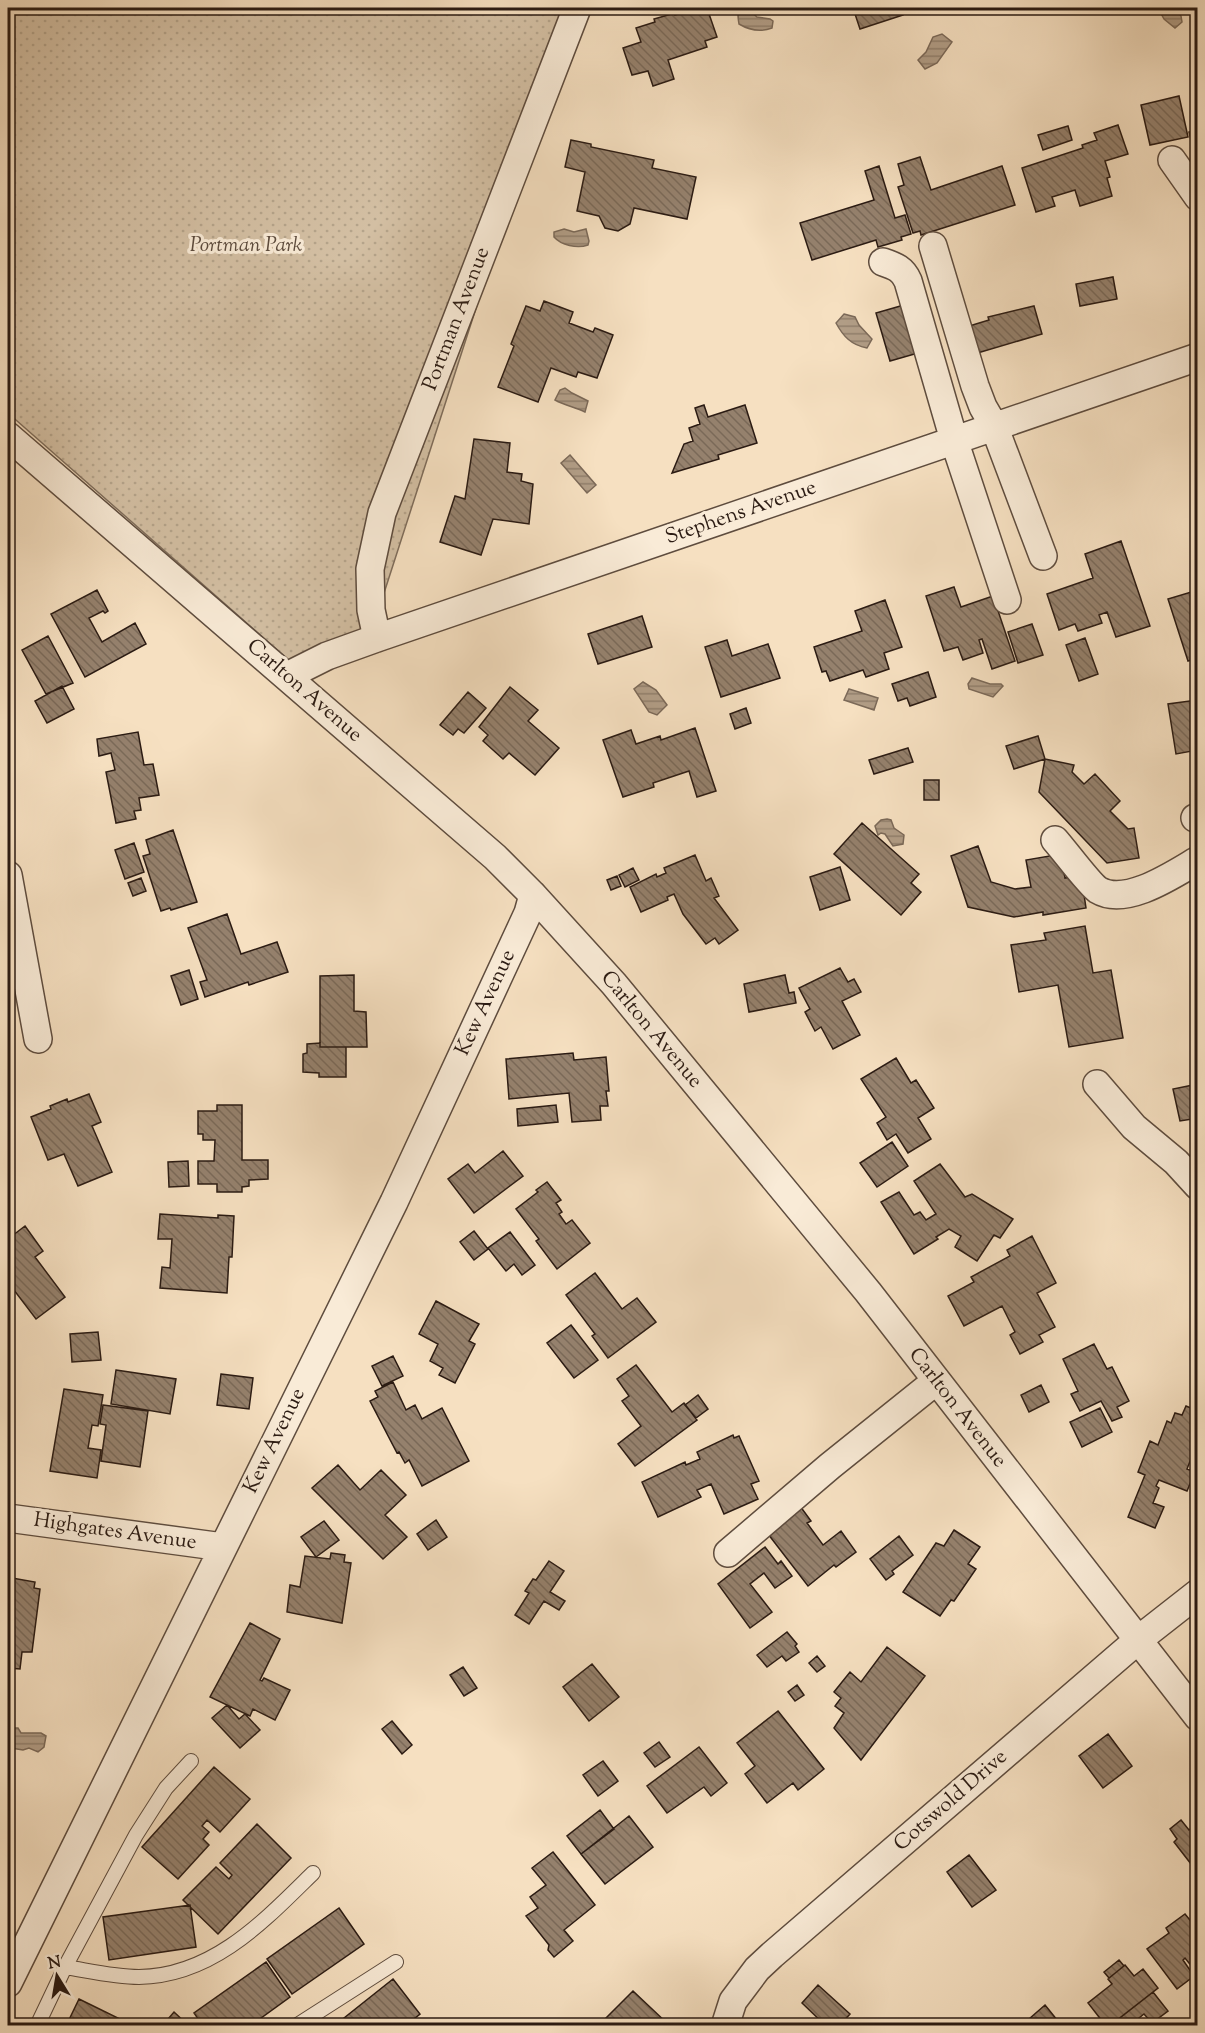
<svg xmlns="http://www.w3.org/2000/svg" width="1205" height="2033" font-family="'Sorts Mill Goudy',serif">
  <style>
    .grass { fill: url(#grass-dots); stroke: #7f6d5b; stroke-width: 1.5 }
    .water { fill: url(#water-rules); stroke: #7b6958; stroke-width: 1.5 }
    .building { fill: url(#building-back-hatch); stroke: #2b1b13; stroke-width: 1.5 }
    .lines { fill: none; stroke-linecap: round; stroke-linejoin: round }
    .service-casing { stroke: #5e4c3e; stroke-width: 16 }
    .minor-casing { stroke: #5e4c3e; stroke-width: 30 }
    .service { stroke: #f9ebd7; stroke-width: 14 }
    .minor { stroke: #f9ebd7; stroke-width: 27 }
    .labels { text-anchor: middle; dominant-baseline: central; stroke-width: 6; stroke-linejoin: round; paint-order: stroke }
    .park-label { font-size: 21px; font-style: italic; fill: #5d4c3e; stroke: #f9ebd7 }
    .street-label { font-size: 21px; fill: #2b1b13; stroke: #f9ebd7 }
  </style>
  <defs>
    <pattern id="grass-dots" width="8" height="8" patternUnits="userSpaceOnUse" patternTransform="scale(1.5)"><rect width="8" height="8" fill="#d3bfa3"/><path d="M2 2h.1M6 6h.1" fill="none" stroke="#b5a48b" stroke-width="1.8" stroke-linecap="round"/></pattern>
    <pattern id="water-rules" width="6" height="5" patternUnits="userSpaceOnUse" patternTransform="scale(1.5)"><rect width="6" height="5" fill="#b19d86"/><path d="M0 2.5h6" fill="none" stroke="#907f6c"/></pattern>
    <pattern id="building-back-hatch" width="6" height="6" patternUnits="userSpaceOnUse" patternTransform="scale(1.5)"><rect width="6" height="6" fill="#95816d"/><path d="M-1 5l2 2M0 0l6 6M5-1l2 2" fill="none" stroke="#7a6958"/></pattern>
  </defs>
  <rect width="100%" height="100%" fill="#f6e0c1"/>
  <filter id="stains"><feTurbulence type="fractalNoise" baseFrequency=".00333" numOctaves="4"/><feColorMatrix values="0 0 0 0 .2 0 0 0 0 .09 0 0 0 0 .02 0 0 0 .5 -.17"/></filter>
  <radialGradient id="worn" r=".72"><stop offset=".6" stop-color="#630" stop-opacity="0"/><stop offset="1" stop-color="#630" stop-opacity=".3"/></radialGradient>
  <!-- grass -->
  <path class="grass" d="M8,8h565l-199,616 -74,46 -292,-257z"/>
  <!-- water -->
  <path class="water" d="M740,8h7l10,9 13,2 3,2 -1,7c-11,4 -23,2 -33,-4 -1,-6 -2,-12 1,-16z
    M1158,8h17l6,8 1,6 -7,6 -11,-9z
    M942,34l10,8 -15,21 -12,6 -7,-9 8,-8 7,-15z
    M564,229l10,3 12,-3 3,12 -1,4c-11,4 -27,0 -34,-8v-5z
    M844,314l11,3 4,8 13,14 -5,9c-16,-3 -24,-12 -31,-25z
    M565,388l7,5 16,8 -3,11c-10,-5 -19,-6 -30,-12l5,-10z
    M570,455l26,30 -9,8 -26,-30z
    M972,678l18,6h11l2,2 -10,11 -24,-8 -1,-5z
    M643,682l13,8 11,15 -10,10 -8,-3 -15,-23z
    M849,689l29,9 -4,12 -30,-10z
    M887,819l4,1 3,8 10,7 -1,9 -10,2 -8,-12 -4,-1 -3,2 -3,-9 6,-6z
    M9,1728h9l3,5h20l5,3 -2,11 -6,5 -9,-4 -6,2 -12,-2 -3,-5z"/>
  <!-- building -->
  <path class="building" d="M700,8h7l10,29 -12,4 2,6 -39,13 6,19 -21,7 -5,-15 -16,4 -9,-27 18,-6 -5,-14 19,-6 -1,-3 21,-6v2z
    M857,8h44l2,7 -43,14 -6,-18 4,-2z
    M1179,96l9,41 -38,8 -9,-40z
    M1118,125l10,29 -23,7 5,16 -3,1 5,18 -32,10 -5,-16 -23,7 3,9 -19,6 -14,-44 61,-20 -1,-3 15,-5 -3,-7z
    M1068,126l4,14 -29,10 -5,-15z
    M1198,130v38l-9,-36z
    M571,140l20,4v3l63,13 -2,8 44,9 -9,42 -53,-11 -4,16 -12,7 -13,-3 -6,-12 -22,-5 8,-39 -20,-5z
    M920,157l11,33 71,-24 13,39 -94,30 -1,-4 -7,2 -15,-46 6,-2 -6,-21z
    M879,166l16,52 10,-3 6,19 -10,3 1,3 -24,7 -2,-7 -64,20 -12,-37 74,-23 -9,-29z
    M1113,277l4,22 -37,7 -4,-22z
    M544,301l29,11 -4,11 24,9 2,-4 18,7 -16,43 -19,-6 -2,5 -25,-9 -13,34 -40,-15 16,-41 -3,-2 15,-38 14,5z
    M904,305l14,48 -28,8 -14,-48z
    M1034,306l8,28 -68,20 -8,-27 23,-7 -1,-3z
    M704,405l4,12 37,-12 12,38 -39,12 1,4 -47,14 12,-29 9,-3 -4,-13 11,-4 -5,-16z
    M474,439l36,4 -3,29 15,2 -1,7 12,3 -4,40 -36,-5 -12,36 -41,-13 15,-46 10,3z
    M1121,541l29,85 -34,11 -9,-25 -8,3 3,8 -24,8 -3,-7 -16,6 -12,-36 46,-16 -8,-24z
    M954,587l7,20 32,-11 22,65 -23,8 -10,-30 -3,1 4,13 -20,7 -5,-13 -14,4 -18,-55z
    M97,590l11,21 -3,2 -2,-2 -14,7 13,24 33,-19 11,21 -61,33 -34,-63z
    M1198,590v68l-10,3 -20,-62z
    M885,600l17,47 -18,6 5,16 -23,8 -3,-7 -33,11 -4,-10 -4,1 -8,-25 48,-16 -7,-20z
    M642,616l10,31 -54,17 -10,-30z
    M1032,624l11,31 -25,8 -10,-31z
    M48,636l25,47 -27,11 -24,-44z
    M1085,638l13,36 -19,7 -13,-36z
    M727,640l5,16 36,-12 12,34 -59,19 -16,-50z
    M928,672l8,25 -26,9 -3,-8 -9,3 -6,-17z
    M62,686l12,23 -27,14 -12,-22z
    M510,687l28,23 -10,11 31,27 -24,27 -26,-22 -6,6 -20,-18 5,-6 -9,-8z
    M468,692l18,16 -22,25 -6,-4 -5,6 -13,-10z
    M1197,700l1,50 -22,4 -8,-50z
    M746,708l5,15 -16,6 -5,-15z
    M695,728l21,63 -19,6 -8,-26 -36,12 1,4 -31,10 -20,-57 28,-10 5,14 24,-8 1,4z
    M138,732l6,33 9,-1 6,31 -20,3 2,12 -7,1 2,8 -20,4 -10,-51 9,-2 -4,-17 -12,3 -2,-17z
    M1038,736l7,23 -31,10 -8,-23z
    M908,748l5,14 -39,12 -5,-14z
    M1045,759l29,6 -2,7 12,12 11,-10 25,27 -10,10 18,18 6,-1 5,30 -32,5 -68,-71z
    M924,780h15v20h-15z
    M862,823l57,51 -8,9 10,9 -20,23 -67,-61z
    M173,830l24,72 -26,8 -1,-2 -9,3 -18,-55 7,-2 -4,-14z
    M134,843l10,29 -19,7 -10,-29z
    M978,846l13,36 24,7 16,-2 -5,-27 35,-6 4,24 16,-3 5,33 -43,7v-3l-29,5 -46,-10 -17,-51z
    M695,855l11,26 5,-3 8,18 -5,2 24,32 -19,14 -4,-6 -9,6 -23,-30 -9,-20 -7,3 1,3 -27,12 -11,-25 26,-13 1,3 9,-4 -2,-5z
    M840,867l10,33 -30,10 -10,-33z
    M633,868l6,12 -14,7 -6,-12z
    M617,876l4,10 -10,4 -4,-10z
    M141,878l5,13 -13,5 -5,-13z
    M227,914l14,40 36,-12 11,30 -39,13 -1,-3 -43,15 -5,-15 7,-2 -19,-52z
    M1085,926l8,47 18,-3 12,68 -54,9 -11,-62 -39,7 -8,-47 35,-5 -2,-7z
    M840,968l8,14 6,-3 7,13 -19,9 18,34 -27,14 -12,-22 -6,4 -10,-19 5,-3 -11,-21z
    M189,970l9,29 -17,6 -10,-29z
    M354,975v36l12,1 1,35h-47v-71z
    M785,975l4,18 5,-1 2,11 -47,9 -5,-28z
    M320,1043v4h26v30h-27v-4l-16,-1v-18l4,-1v-9z
    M573,1053l1,7 32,-3 3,34h-3l2,15h-8l1,14 -29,2 -3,-29 -60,6 -3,-40z
    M896,1058l15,25 5,-3 18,28 -16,10 13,21 -23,14 -12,-19 -9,6 -10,-17 9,-6 -25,-38z
    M1198,1084v34l-18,3 -7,-32z
    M89,1094l12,28 -9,4 20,46 -34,14 -14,-32 -16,6 -17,-43 20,-8 -1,-3 17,-7 1,3z
    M217,1105h25v55h26v19l-19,1v6l-7,1v5h-25v-8h-19v-23h16l1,-21h-12v-6h-5v-23h19z
    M556,1105l2,17 -40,4 -1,-17z
    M892,1142l16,24 -31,21 -17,-24z
    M503,1151l20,25 -49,37 -26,-34 20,-15 7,9z
    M188,1161l1,25 -20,1 -1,-25z
    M940,1164l25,33 7,-3 41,25 -13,19 -6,-3 -17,26 -22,-14 6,-11 -12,-7 -13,8 2,2 -24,15 -33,-52 18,-10 15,23 6,-3 6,8 10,-6 -22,-33z
    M547,1182l14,18 -5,3 6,9 -3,2 7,10 6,-4 18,23 -33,26 -21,-28 3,-2 -23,-30 22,-17 -2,-2z
    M160,1214l58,4v-3l16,1 -2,41h-3l-2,36 -67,-5 2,-21 8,1 2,-29h-14z
    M25,1226l18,25 -8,6 30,40 -29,22 -22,-29 -6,5v-56z
    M474,1231l14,18 -14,11 -14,-18z
    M510,1232l25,33 -13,10 -8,-11 -8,7 -18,-23z
    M1032,1236l24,47 -19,10 18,34 -16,8 4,7 -23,12 -10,-19 5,-3 -13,-26 -38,20 -16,-30 26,-14 -3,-5 39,-21 -3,-6z
    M595,1273l27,36 15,-11 19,24 -48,36 -16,-22 3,-2 -29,-39z
    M436,1301l43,23 -10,17 6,3 -20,39 -16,-8 4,-7 -13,-7 8,-17 -19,-10z
    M571,1325l27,35 -24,18 -27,-35z
    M98,1332l3,28 -29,2 -2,-28z
    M1094,1344l13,25 5,-2 17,34 -12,6 5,10 -10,4 -11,-20 -21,10 -9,-17 7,-3 -15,-32z
    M393,1356l10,20 -21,10 -10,-20z
    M636,1365l36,47 12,-9 13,17 -62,46 -17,-22 23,-18 -19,-25 7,-5 -12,-17z
    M116,1370l60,9 -6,35 -59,-10z
    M221,1374l32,4 -4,31 -32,-4z
    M393,1382l13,28 9,-5 7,14 20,-11 27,53 -47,25 -13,-26 -4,3 -6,-11 -2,1 -27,-52 8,-4 -3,-6z
    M1041,1385l8,17 -20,10 -8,-17z
    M64,1389l39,6 -5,31 -6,-1 -4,23 13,2 -4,28 -47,-7z
    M698,1395l10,14 -12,9 -11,-13z
    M103,1405l45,6 -8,56 -39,-6 5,-36 -6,-1z
    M1186,1406l12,5v30l-11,28 8,3 -8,19 -28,-11 -3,6 3,2 -6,15 11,4 -9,21 -27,-11 17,-42 -7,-3 12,-31 8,4 9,-24 4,2 4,-10 7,2z
    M1100,1408l12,24 -30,15 -12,-25z
    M733,1435l1,3 5,-2 20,45 -8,3 7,15 -34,15 -13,-30 -14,6 4,7 -43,20 -16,-35 43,-20 1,3 14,-6 -3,-7z
    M338,1465l22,25 21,-20 25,25 -21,20 22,22 -24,22 -71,-71z
    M797,1502l14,19 -4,2 16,22 18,-14 15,21 -20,15 -2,-2 -26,21 -43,-56z
    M436,1520l11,17 -19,13 -11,-16z
    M324,1521l15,19 -23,17 -15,-20z
    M954,1530l26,17 -12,17 8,5 -22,32 -3,-1 -11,16 -37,-24 33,-49 8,3z
    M899,1536l14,19 -21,16 2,3 -8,6 -16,-21z
    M765,1547l13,17 3,-3 11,15 -17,12 -11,-15 -14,11 22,28 -22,16 -32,-44z
    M331,1553l14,2 -1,7 7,1 -9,60 -55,-11 3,-27 10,2 5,-31 25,3z
    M549,1561l15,10 -14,21 15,9 -6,9 -15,-9 -15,23 -14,-9 14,-22 -4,-2 8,-12 3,1z
    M12,1578l23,4 -1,6 6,1 -8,63h-10l-2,17 -12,-1v-86l3,1z
    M250,1623l30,16 -20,41 2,1 2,-3 26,12 -15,30 -22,-11 -3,7 -40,-19z
    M787,1632l10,12 -2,2 4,6 -13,9 -4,-5 -15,11 -10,-12z
    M887,1647l38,29 -64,84 -27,-32 10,-15 -9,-7 6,-8 -7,-6 16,-20 11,10z
    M817,1656l8,10 -8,6 -8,-9z
    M592,1664l27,33 -30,24 -26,-34z
    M463,1667l14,21 -13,8 -14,-21z
    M797,1685l7,10 -9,6 -7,-9z
    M227,1705l12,14 6,-5 15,16 -20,18 -28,-30z
    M778,1711l46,58 -26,21 -5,-7 -26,20 -22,-29 10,-8 -18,-23z
    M392,1721l20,24 -10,9 -20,-25z
    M1108,1734l24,32 -29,22 -24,-32z
    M659,1742l11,15 -15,10 -11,-14z
    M699,1747l28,36 -16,13 -7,-9 -37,26 -20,-27z
    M603,1761l15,20 -20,15 -15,-21z
    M214,1767l36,32 -30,33 -13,-12 -5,6 7,6 -6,7 6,6 -31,34 -36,-32z
    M600,1810l14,19 -33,25 -14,-18z
    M629,1816l24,31 -48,37 -24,-30z
    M1181,1820l8,10 9,-7v50l-24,-31 3,-3 -7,-10z
    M257,1824l34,34 -73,76 -35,-34 33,-33 13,12 3,-4 -12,-12z
    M553,1852l42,53 -31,25 9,11 -19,16 -6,-7 1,-5 -23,-29 12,-8 -8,-11 16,-12 -14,-17z
    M969,1855l27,35 -24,17 -25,-35z
    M190,1905l6,42 -87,13 -6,-43z
    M339,1908l25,36 -72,50 -25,-35z
    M1185,1914l13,16v35l-5,3 -8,-10 -2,2 11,16 -17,13 -30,-40 22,-16 -3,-5z
    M1119,1960l5,6 -15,12 -5,-6z
    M266,1962l24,35 -40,29h-47l-9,-13z
    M1125,1965l9,11 9,-7 15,19 -46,36 -6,2 -18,-23 24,-19 -4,-5z
    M393,1979l27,35 -15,12h-71z
    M818,1985l32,29 -11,12h-13l-24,-23z
    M633,1991l37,35 -71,-1z
    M1153,1992l15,19 -16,12 -8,-9 -15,12 -17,-2z
    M79,1999l39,19 -4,8h-48z
    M1045,2005l17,21h-41z
    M174,2012l15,14h-27z"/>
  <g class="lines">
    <!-- service casing -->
    <g class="service-casing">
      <path id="service" d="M65,1967c25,4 49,10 74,10 74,-1 125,-56 174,-104
        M37,2026l28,-59 71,-132 30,-47 25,-27
        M296,2026l100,-64"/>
    </g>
    <!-- minor casing -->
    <g class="minor-casing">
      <path id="minor" d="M1172,160l26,37
        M933,246l42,140 8,21 11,19 49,130
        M883,262c12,4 20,7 25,19l46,159 53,160
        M8,436l487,421 38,38 81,89 254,308 330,425
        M377,638l-6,-28 -1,-41 12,-56 195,-505
        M287,676l40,-20 50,-18 821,-281
        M1195,818l3,1
        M1055,840c9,10 34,44 43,50 28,17 76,-16 100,-30
        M8,875l30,164
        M1097,1084l37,43 42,35 22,24
        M8,1518l215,29
        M728,1553l102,-87 106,-85
        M8,1983l386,-781 134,-289 5,-18
        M725,2026l8,-25 24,-32 15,-14 366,-315 60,-47"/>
    </g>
    <!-- service -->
    <use href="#service" class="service"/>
    <!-- minor -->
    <use href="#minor" class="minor"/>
  </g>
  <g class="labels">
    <!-- park labels -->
    <g class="park-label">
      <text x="246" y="246">Portman Park</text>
    </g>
    <!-- street labels -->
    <g class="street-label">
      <text transform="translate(457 319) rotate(-69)">Portman Avenue</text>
      <text transform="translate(741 513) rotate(-19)">Stephens Avenue</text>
      <text transform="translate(304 691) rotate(41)">Carlton Avenue</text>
      <text transform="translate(486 1003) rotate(-65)">Kew Avenue</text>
      <text transform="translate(651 1030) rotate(50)">Carlton Avenue</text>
      <text transform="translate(957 1408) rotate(52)">Carlton Avenue</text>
      <text transform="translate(275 1441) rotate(-64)">Kew Avenue</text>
      <text transform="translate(115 1532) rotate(8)">Highgates Avenue</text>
      <text transform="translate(951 1801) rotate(-41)">Cotswold Drive</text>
    </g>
  </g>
  <!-- margin -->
  <rect width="1205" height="2033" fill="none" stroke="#f6e0c1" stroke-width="30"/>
  <rect x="9" y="9" width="1187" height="2015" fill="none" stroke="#2b1b13" stroke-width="3"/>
  <rect x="15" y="15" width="1175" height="2003" fill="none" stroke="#2b1b13" stroke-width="1.5"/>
  <!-- north arrow -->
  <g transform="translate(57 1976) rotate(349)" stroke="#f9ebd7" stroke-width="4.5" paint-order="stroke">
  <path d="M0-4.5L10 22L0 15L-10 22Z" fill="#2b1b13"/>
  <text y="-9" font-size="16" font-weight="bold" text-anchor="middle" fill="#2b1b13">N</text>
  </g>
  <rect width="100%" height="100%" filter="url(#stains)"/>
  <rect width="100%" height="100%" fill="url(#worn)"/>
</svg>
